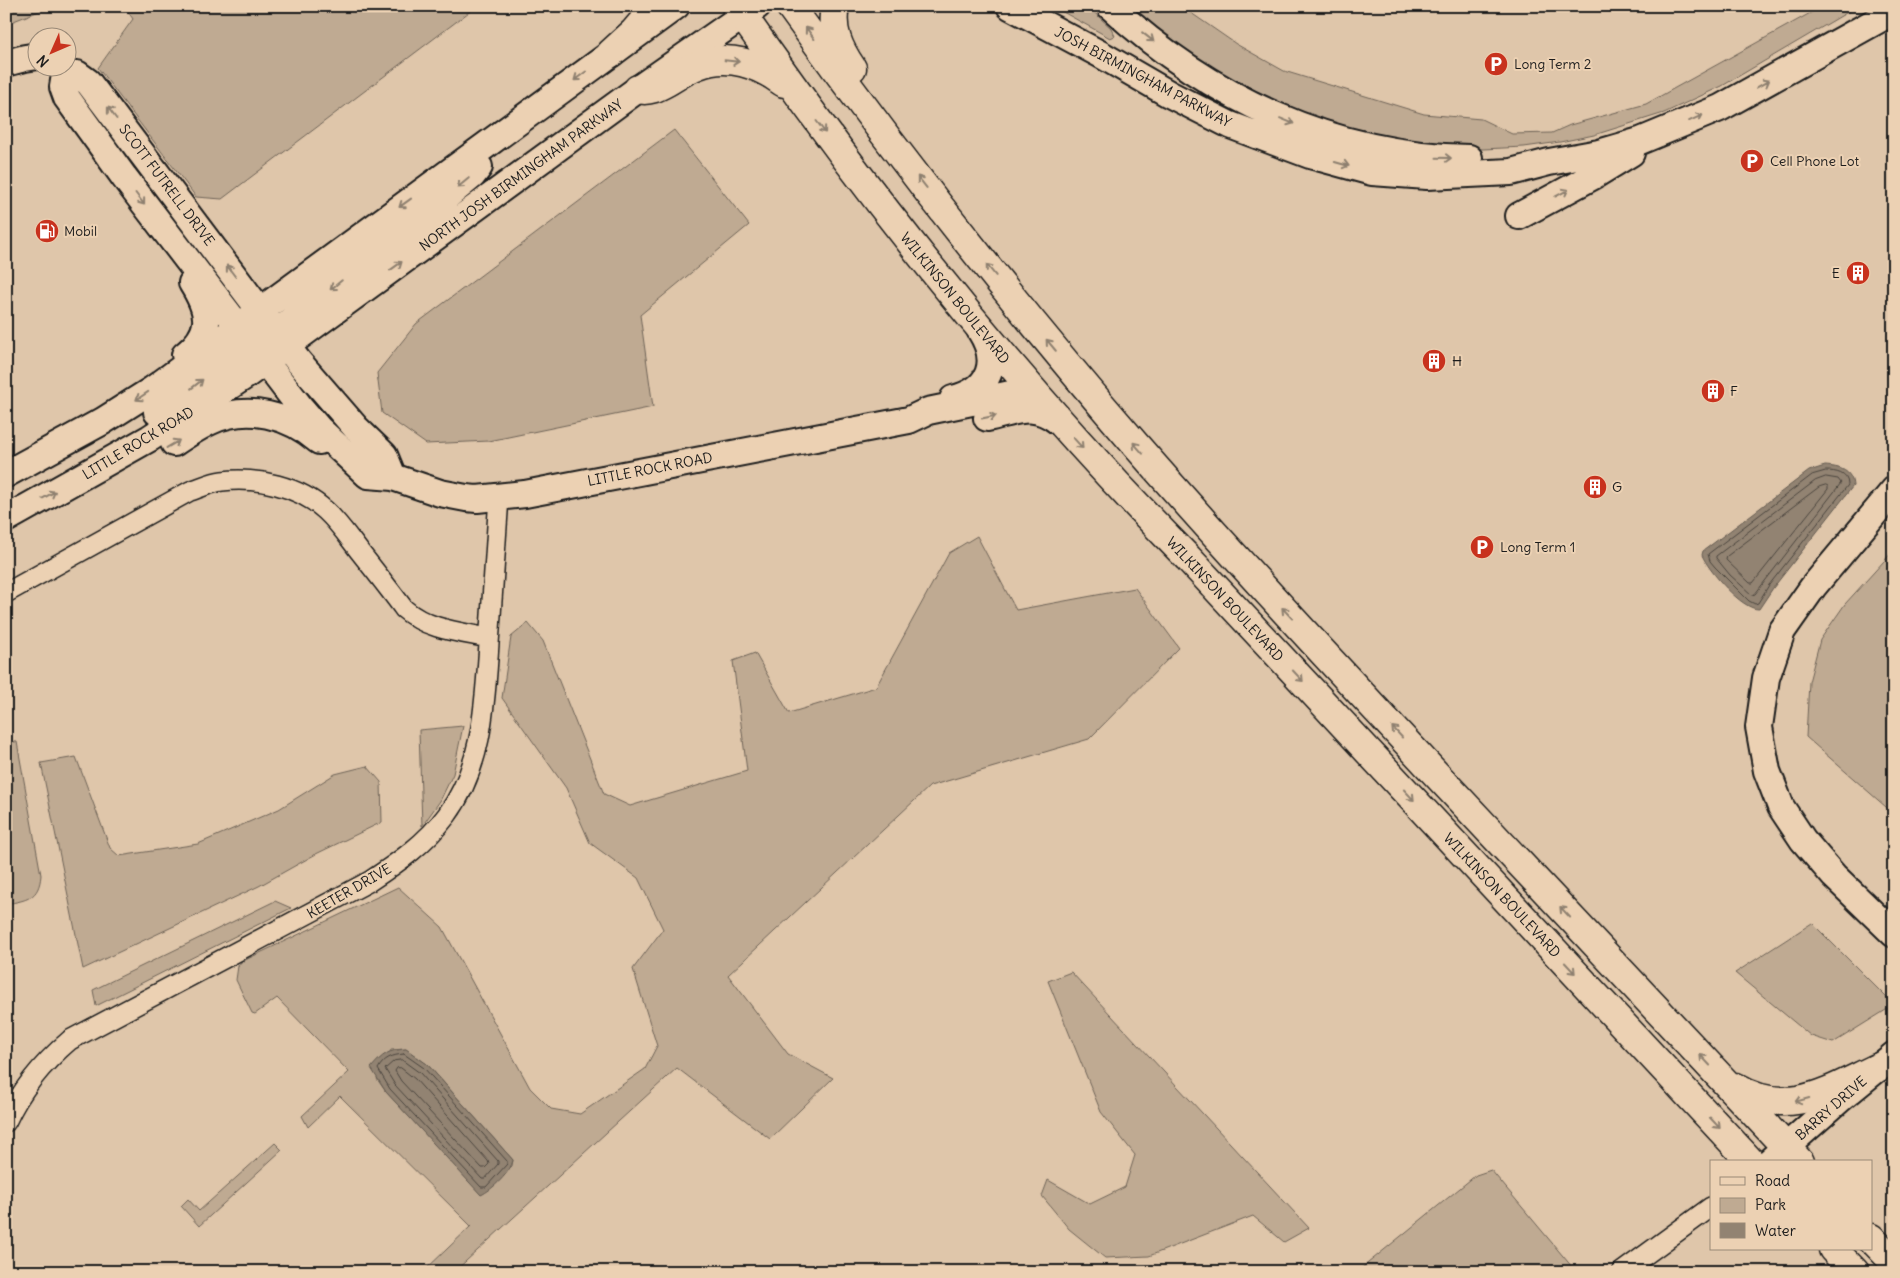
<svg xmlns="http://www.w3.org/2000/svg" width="1900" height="1278" font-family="Delius,sans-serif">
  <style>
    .green { fill: #bfaa92; stroke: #6e6357; fill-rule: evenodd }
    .water { fill: #928372; stroke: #635a50 }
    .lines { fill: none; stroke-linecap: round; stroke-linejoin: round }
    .shore { stroke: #4b453e; stroke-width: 1 }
    .street-casing { stroke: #1c1c1c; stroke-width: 22 }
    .secondary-casing { stroke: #1c1c1c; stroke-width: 30 }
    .primary-casing { stroke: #1c1c1c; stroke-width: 31 }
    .street { stroke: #ecd1b3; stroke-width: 19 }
    .secondary { stroke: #ecd1b3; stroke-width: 26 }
    .primary { stroke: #ecd1b3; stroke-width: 28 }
    .oneway { stroke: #8e806f }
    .labels { text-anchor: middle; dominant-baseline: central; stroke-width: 4; stroke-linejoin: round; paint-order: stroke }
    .poi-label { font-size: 14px; fill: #1c1c1c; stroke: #ecd1b3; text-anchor: start }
    .street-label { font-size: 14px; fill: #1c1c1c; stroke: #ecd1b3 }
  </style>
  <rect width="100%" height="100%" fill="#dfc6aa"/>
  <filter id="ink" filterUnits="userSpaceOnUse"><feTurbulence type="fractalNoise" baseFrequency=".02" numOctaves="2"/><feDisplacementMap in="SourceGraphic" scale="10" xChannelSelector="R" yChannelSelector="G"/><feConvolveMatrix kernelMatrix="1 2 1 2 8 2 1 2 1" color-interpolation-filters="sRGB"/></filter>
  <g filter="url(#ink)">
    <!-- green -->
    <path class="green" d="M6,6h46l-46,18z
      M124,6h353l-255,193 -26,-2 -98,-129 35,-49z
      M1052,6h35l24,22 4,8 -5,2z
      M1127,6h54l55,38 48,27 140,43 57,5 31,15 40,-1 18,-8 76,-21 177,-98h35l-136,80 -58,27 -70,22 -34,7 -36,5 -41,2 -34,-1 -109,-18 -85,-36 -72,-44z
      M674,130l75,95 -109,90 13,92 -164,34 -63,3 -44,-31 -5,-40 39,-49z
      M977,536l39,74 119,-22 44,60 -90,91 -159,47 -202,189 60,79 45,24 -63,61 -93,-71 -223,204h-31l48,-46 -131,-130 -32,31 -6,-11 47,-44 -72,-74 -22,16 -3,-1 -16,-33 2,-14 3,-4 157,-75 44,40 88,161 21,21 29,5 65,-45 12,-23 -24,-77 30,-40 -25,-51 -48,-35 -24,-55 -64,-90 9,-61 17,-14 15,18 61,153 26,12 117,-35 -14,-110 22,-8 34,60 87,-26 73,-134zM406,1049l22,16 85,95 -1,6 -31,28 -95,-102 -9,-13 14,-29z
      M1894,550v264l-88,-77 3,-55 11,-42 25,-36z
      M463,726l-10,48 -13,27 -18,25 -3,-96z
      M7,741l10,1 24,133c-2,24 -14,25 -35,29z
      M76,757l34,91 9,8 79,-12 81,-35 56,-35 32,-8 14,16 1,40 -66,32 -57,32 -176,83 -42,-206z
      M275,901l16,7 -195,98 -3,-16z
      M1812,923l82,82 -61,38 -22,-7 -76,-63z
      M1071,972l238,256 -25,14 -31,-26 -104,40 -44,2 -36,-29 -27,-33 6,-16 42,24 35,-17 10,-32 -34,-43 -53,-131z
      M275,1143l7,7 -83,76 -18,-20 7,-7 11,12z
      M1491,1170l82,98 -2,4h-214l119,-97z"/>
    <!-- water -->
    <path class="water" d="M1825,466c15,1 27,4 28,20l-80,102 -14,21c-17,1 -51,-39 -57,-54l1,-4 106,-80z
      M406,1049l21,15 86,96c-2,12 -21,30 -32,35l-95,-103 -15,-24c12,-14 17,-18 35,-19z"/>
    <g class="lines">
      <!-- shore -->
      <path class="shore" d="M1826,471c10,0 22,2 22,14l-79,100 -11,18 -3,1 -6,-3 -34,-34 -5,-6 -2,-7 104,-79z
        M1826,477l12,2 3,4 -86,111 -3,1 -22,-20 -14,-17v-2l99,-75z
        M1826,485l2,1v3l-75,94h-3l-24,-23 1,-4 92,-69z
        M404,1054l20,14 83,93v3l-21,23h-5l-91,-98 -12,-20c6,-11 14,-14 26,-15z
        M402,1060l18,13 78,88v3l-13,15h-3l-87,-94 -10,-16 9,-8z
        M401,1068l14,11 73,82 1,3 -4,4h-3l-81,-87 -6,-10 2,-3z"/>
      <!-- street casing -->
      <g class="street-casing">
        <path id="street" d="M6,593l184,-102c10,-3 22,-9 32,-10 36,-4 77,5 104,30 13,12 23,27 34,41 15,19 30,38 44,57 24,21 56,23 85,29
          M6,1122c15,-33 37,-59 64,-82l300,-159c29,-19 56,-38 77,-66 39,-53 38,-122 43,-185 3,-44 6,-88 9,-133
          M1622,1272l89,-65"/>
      </g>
      <!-- secondary casing -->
      <g class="secondary-casing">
        <path id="secondary" d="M1010,6l90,48 69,40 61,31 80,30 62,17 55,4 84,-4 38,-10 50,-9 41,-12 80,-33 174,-97
          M1110,6c100,92 223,150 359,152
          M6,63l19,-5 13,-2
          M65,75l-2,12 4,11 57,79 176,230 19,22 49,46 25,2 47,16 26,5 11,1 48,-5 384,-74 19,-9 102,-21
          M65,75l12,-1 11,8 210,279 58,67 28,27 9,22
          M1519,216l76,-41 36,-22
          M279,330l145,-115 48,-39 7,-9
          M185,355c29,-23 25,-43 7,-72
          M953,399c37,-9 48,-36 27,-69
          M157,412l37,-25 69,-56
          M987,418c29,-6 45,-17 71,3
          M174,443c12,-8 24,-16 37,-22 37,-17 78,-6 108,20
          M6,474l97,-53 49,-31 524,-384
          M1894,490l-81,97 -31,44 -16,47 -7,49 8,44 14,36 22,33 31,36 60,58
          M6,519l144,-81 95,-62 393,-287 119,-83
          M1769,1162l70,-62 55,-45"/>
      </g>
      <!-- primary casing -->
      <g class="primary-casing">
        <path id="primary" d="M736,6c136,196 284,382 452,552l563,604
          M790,6c108,151 223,297 344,437 81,93 165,184 249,274 138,149 278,296 417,445
          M835,6c-5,24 4,43 17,62
          M611,53l23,-21 22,-26
          M638,89c11,3 20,-2 29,-7 10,-6 20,-13 31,-17 30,-12 61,-1 86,18
          M1735,1087c54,32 94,3 144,-20
          M1871,1238l23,24
          M1833,1249l22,23"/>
      </g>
      <!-- street -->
      <use href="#street" class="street"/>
      <!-- secondary -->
      <use href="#secondary" class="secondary"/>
      <!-- primary -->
      <use href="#primary" class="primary"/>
    </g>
    <!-- one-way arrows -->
    <defs><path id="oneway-shaft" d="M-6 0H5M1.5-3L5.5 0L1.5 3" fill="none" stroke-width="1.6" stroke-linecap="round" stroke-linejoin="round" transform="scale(1.25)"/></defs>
    <g class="oneway">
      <use href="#oneway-shaft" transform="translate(810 33) rotate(-126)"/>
      <use href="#oneway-shaft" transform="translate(1148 37) rotate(38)"/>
      <use href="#oneway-shaft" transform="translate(732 61) rotate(6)"/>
      <use href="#oneway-shaft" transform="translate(580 76) rotate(143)"/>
      <use href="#oneway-shaft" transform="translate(1763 84) rotate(-29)"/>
      <use href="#oneway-shaft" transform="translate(112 113) rotate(-127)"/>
      <use href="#oneway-shaft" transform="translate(1696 118) rotate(-24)"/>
      <use href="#oneway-shaft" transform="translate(1287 121) rotate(22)"/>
      <use href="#oneway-shaft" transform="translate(821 127) rotate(53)"/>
      <use href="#oneway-shaft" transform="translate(1444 158) rotate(1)"/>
      <use href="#oneway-shaft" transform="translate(1342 164) rotate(16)"/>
      <use href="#oneway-shaft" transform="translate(922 182) rotate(-128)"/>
      <use href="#oneway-shaft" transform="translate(463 183) rotate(140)"/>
      <use href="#oneway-shaft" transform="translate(1562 193) rotate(-28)"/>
      <use href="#oneway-shaft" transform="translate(140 199) rotate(53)"/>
      <use href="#oneway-shaft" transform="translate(405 203) rotate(144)"/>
      <use href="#oneway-shaft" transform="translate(396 266) rotate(-36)"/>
      <use href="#oneway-shaft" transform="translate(991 270) rotate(-129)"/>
      <use href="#oneway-shaft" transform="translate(231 271) rotate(-127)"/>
      <use href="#oneway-shaft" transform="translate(336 285) rotate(141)"/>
      <use href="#oneway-shaft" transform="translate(1051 345) rotate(-130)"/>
      <use href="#oneway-shaft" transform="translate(197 384) rotate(-38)"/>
      <use href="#oneway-shaft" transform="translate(142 396) rotate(146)"/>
      <use href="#oneway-shaft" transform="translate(989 417) rotate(-11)"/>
      <use href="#oneway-shaft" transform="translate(1078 443) rotate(48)"/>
      <use href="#oneway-shaft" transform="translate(173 444) rotate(-31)"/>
      <use href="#oneway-shaft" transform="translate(1138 448) rotate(-131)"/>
      <use href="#oneway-shaft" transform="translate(49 495) rotate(-29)"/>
      <use href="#oneway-shaft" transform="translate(1287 613) rotate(-133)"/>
      <use href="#oneway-shaft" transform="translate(1298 676) rotate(47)"/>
      <use href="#oneway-shaft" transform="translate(1397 732) rotate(-133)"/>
      <use href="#oneway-shaft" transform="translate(1409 795) rotate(47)"/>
      <use href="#oneway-shaft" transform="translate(1565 912) rotate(-133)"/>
      <use href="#oneway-shaft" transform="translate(1570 968) rotate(47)"/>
      <use href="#oneway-shaft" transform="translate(1705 1060) rotate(-133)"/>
      <use href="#oneway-shaft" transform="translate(1802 1100) rotate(165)"/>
      <use href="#oneway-shaft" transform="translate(1715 1123) rotate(47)"/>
    </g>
  </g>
  <!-- icons -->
  <defs>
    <g id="parking-disc" transform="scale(1.25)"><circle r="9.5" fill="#c8321e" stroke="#ecd1b3"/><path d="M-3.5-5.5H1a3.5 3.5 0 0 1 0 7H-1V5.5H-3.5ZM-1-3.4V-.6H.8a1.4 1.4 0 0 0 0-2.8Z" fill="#fff"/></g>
    <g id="fuel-disc" transform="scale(1.25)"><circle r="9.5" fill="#c8321e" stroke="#ecd1b3"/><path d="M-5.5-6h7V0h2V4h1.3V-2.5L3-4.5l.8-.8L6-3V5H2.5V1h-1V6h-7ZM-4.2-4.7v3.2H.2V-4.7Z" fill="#fff"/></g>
    <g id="building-disc" transform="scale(1.25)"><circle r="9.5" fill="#c8321e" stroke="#ecd1b3"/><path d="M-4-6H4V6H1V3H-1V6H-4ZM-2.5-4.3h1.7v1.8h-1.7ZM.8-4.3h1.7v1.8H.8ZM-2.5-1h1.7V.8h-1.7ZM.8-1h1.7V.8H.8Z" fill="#fff"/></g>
  </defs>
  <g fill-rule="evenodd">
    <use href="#parking-disc" x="1496" y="64"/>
    <use href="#parking-disc" x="1752" y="161"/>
    <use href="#fuel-disc" x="47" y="231"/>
    <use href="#building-disc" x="1858" y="273"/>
    <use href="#building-disc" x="1434" y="361"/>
    <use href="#building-disc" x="1713" y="391"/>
    <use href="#building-disc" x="1595" y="487"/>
    <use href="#parking-disc" x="1482" y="547"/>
  </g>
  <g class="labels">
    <!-- poi labels -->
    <g class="poi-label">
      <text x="1514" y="64">Long Term 2</text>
      <text x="1770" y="161">Cell Phone Lot</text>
      <text x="64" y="231">Mobil</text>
      <text x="1840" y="273" text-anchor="end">E</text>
      <text x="1452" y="361">H</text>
      <text x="1730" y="391">F</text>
      <text x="1612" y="487">G</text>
      <text x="1500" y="547">Long Term 1</text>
    </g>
    <!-- street labels -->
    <g class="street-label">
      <text transform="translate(1143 77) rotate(28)">JOSH BIRMINGHAM PARKWAY</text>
      <text transform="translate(521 175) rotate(-36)">NORTH JOSH BIRMINGHAM PARKWAY</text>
      <text transform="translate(167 185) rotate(53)">SCOTT FUTRELL DRIVE</text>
      <text transform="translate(955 298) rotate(51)">WILKINSON BOULEVARD</text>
      <text transform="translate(138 443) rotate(-31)">LITTLE ROCK ROAD</text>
      <text transform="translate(650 469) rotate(-11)">LITTLE ROCK ROAD</text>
      <text transform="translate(1225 599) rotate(47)">WILKINSON BOULEVARD</text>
      <text transform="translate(349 891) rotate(-30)">KEETER DRIVE</text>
      <text transform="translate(1502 895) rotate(47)">WILKINSON BOULEVARD</text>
      <text transform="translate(1831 1108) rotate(-41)">BARRY DRIVE</text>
    </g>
  </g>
  <!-- margin -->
  <rect width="1900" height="1278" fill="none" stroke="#ecd1b3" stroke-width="25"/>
  <rect x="12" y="12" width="1875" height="1253" fill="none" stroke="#1c1c1c" stroke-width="2" filter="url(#ink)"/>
  <!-- legend -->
  <rect x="1710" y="1160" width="162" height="90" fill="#ecd1b3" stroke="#998977"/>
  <rect x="1720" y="1177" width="25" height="8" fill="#ecd1b3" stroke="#998977"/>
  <text x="1755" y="1186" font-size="15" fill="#1c1c1c">Road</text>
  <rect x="1720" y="1198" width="25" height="15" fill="#bfaa92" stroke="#998977"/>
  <text x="1755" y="1210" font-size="15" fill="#1c1c1c">Park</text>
  <rect x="1720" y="1223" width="25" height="15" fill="#928372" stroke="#998977"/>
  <text x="1755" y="1236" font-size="15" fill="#1c1c1c">Water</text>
  <!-- north arrow -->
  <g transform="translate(52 52) rotate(225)"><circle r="24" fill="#ecd1b3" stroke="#998977"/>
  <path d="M0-4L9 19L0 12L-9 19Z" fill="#c8321e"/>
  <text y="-8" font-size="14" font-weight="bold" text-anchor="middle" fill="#1c1c1c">N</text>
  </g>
</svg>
